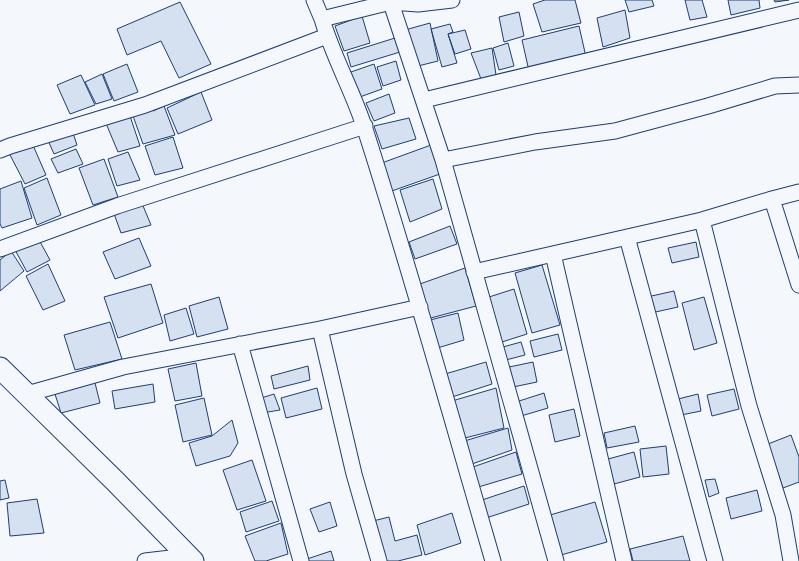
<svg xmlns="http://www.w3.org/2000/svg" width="799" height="561" font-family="'Noto Sans',sans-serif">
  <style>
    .building { fill: #d5e0f0; stroke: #1d3f73 }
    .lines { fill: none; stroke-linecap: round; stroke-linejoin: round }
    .street-casing { stroke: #1d3f73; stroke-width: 17 }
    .secondary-casing { stroke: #1d3f73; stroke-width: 23 }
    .street { stroke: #f4f7fb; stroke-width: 15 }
    .secondary { stroke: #f4f7fb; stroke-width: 21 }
  </style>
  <rect width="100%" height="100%" fill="#f4f7fb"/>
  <!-- building -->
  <path class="building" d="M545,0h30l6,23 -39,9 -9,-28z
    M625,0h27l2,6 -25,6z
    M685,0h17l5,17 -17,3z
    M728,0h31l1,8 -29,7z
    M774,0h15l-14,2z
    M180,2l31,62 -32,14 -18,-37 -34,14 -10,-26z
    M625,10l5,28 -27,9 -6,-29z
    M519,12l5,24 -20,6 -5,-25z
    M362,16l8,27 -26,8 -9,-25z
    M430,23l8,38 -20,5 -13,-36z
    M450,24l3,8 -5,2 9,29 -15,4 -11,-38z
    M579,26l7,31 -57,14 -7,-31z
    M465,30l6,19 -16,5 -7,-20z
    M395,38l5,14 -49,15 -4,-14z
    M508,43l6,23 -15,4 -6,-22z
    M492,48l4,27 -15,4 -10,-26z
    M396,61l5,19 -18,6 -6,-19z
    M127,64l11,28 -24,9 -11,-27z
    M374,64l8,25 -25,9 -9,-25z
    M102,74l10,25 -16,5 -11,-22z
    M81,75l14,30 -25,9 -13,-29z
    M201,92l11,28 -34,14 -11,-26z
    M389,94l6,19 -21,8 -8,-18z
    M164,106l11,29 -32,9 -11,-31 18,-6 3,4z
    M129,113l11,33 -22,6 -13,-31z
    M409,118l7,21 -34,10 -8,-23z
    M72,130l5,15 -23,9 -7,-16z
    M173,137l10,31 -28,7 -10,-29z
    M32,143l14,32 -21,9 -16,-31z
    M431,145l9,29 -51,18 -10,-28z
    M76,149l7,15 -25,9 -7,-14z
    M128,152l12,28 -23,6 -9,-27z
    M104,159l14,38 -25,8 -14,-37z
    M47,178l14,37 -24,10 -13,-37z
    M433,179l9,30 -32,13 -10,-32z
    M21,181l11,37 -30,10 -2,-4v-35z
    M141,201l10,24 -30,8 -8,-22z
    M450,226l7,18 -42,15 -6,-17z
    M38,238l12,22 -23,12 -13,-24z
    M139,238l12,28 -36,13 -12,-27z
    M696,242l3,15 -27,6 -4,-15z
    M11,251l13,20 -24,20v-31z
    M48,264l17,37 -22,9 -17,-34z
    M542,265l18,60 -28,8 -17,-60z
    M465,268l11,38 -49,13 -10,-34z
    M151,284l12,39 -45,15 -14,-41z
    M514,289l13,45 -25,8 -13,-45z
    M674,291l4,16 -27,6 -4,-16z
    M219,297l9,32 -31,8 -8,-31z
    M704,297l13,46 -23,7 -12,-47z
    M186,308l8,26 -24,7 -6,-26z
    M458,313l6,27 -30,9 -8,-28z
    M110,322l12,37 -47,11 -11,-35z
    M558,334l4,16 -28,7 -4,-16z
    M521,342l4,13 -19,5 -3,-13z
    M486,362l6,22 -40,13 -7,-23z
    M533,362l4,20 -24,5 -4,-20z
    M196,363l6,33 -27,5 -7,-32z
    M308,366l2,14 -36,9 -3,-13z
    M94,379l6,24 -39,10 -7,-22z
    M153,384l2,18 -40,7 -3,-18z
    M317,388l5,21 -36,9 -5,-20z
    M496,388l8,40 -43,11 -9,-38z
    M734,389l5,20 -27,7 -5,-21z
    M544,393l4,15 -27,8 -5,-14z
    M274,394l6,16 -18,3 -4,-14z
    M698,394l3,17 -20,4 -3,-16z
    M204,398l8,37 -29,7 -8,-37z
    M574,409l6,27 -25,6 -6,-27z
    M232,420l6,23 -8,13 -34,10 -7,-23 23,-7z
    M635,426l4,16 -32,6 -3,-15z
    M508,428l4,22 -43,15 -8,-23z
    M791,435l8,22v25l-16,6 -15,-44z
    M666,446l3,28 -26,3 -3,-28z
    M516,452l6,22 -47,14 -5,-20z
    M634,452l6,25 -26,7 -6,-25z
    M252,460l14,41 -29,9 -14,-40z
    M715,479l4,14 -10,4 -4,-17z
    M5,480l4,18 -9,2v-19z
    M524,486l5,18 -46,15 -4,-18z
    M757,490l5,21 -31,8 -5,-21z
    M37,499l7,34 -34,3 -3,-33z
    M272,501l7,20 -33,11 -6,-20z
    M330,502l7,24 -18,6 -9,-23z
    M595,502l12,40 -46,13 -11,-40z
    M452,513l9,30 -36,12 -8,-30z
    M389,517l6,24 22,-6 5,20 -24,6h-12l-13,-40z
    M281,523l7,31 -22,7h-11l-10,-25z
    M683,536l7,25h-57l-3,-12z
    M331,551l3,10h-30v-1z"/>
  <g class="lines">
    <!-- street casing -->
    <g class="street-casing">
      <path id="street" d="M314,0l8,19 69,-17 27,2 34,-4
        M390,0l53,160 92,-18 80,-11 93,-25 67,-20 24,-1
        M322,19c11,38 31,72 43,110 46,143 86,288 128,432
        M424,100l375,-90
        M0,150l10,-4 135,-41 182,-69
        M443,160l113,401
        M772,199l27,86
        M702,220l47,186 34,109 8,46
        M627,237l88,324
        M0,249l117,-43 248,-80
        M553,254l71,307
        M474,272l228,-52 70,-21 27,-7
        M320,329l34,145 25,87
        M240,344l61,217
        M27,394l96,-27 197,-38 100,-22
        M145,561l43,-5"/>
    </g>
    <!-- secondary casing -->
    <g class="secondary-casing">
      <path id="secondary" d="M0,368l116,114 77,79"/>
    </g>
    <!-- street -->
    <use href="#street" class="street"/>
    <!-- secondary -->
    <use href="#secondary" class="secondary"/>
  </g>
</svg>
